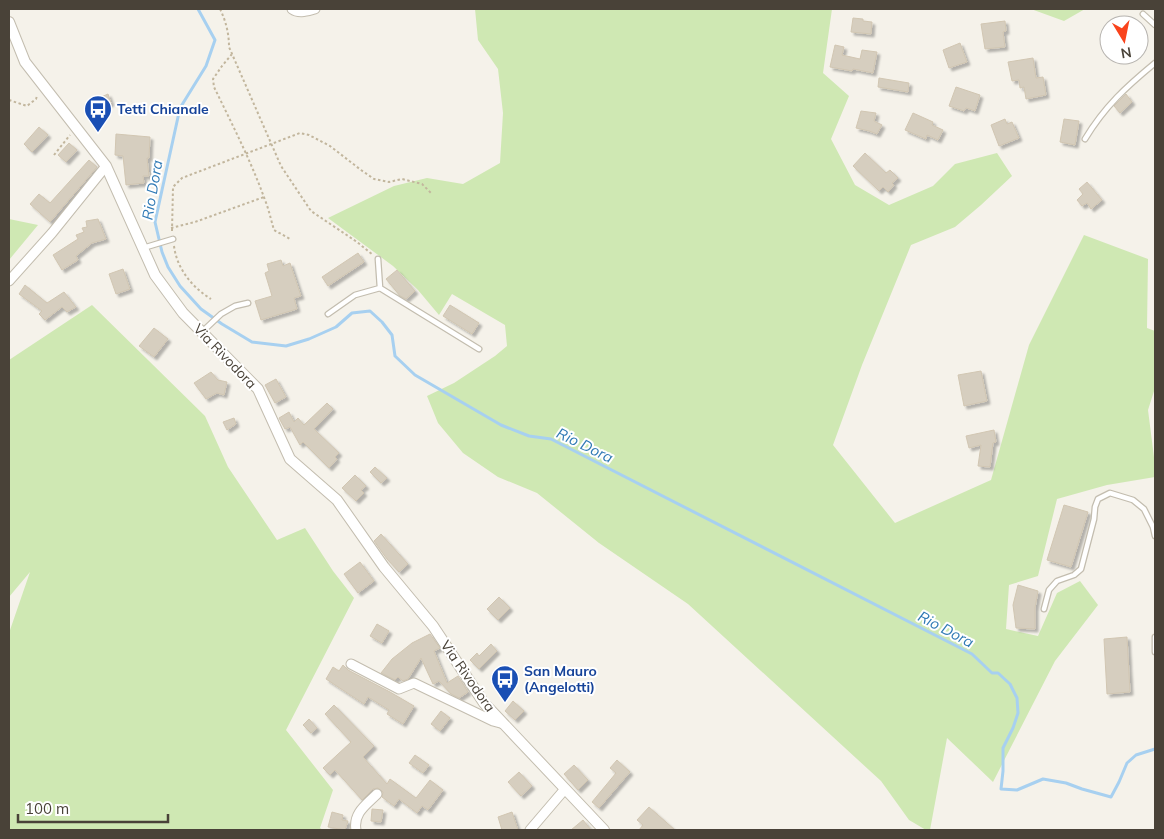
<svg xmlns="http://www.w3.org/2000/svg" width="1164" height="839" font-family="Mulish,sans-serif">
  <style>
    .green { fill: #cfe8b3 }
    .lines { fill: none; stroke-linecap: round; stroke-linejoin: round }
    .stream { stroke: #a7d0f0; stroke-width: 3 }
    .building { fill: #d6cebf; stroke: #d1c6b2; filter: url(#shadow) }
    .service-casing { stroke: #c3bdaf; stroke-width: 7 }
    .minor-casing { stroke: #c3bdaf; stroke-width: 11 }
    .tertiary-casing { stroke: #c3bdaf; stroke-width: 12 }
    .path { stroke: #c2b69d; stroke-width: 2; stroke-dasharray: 2.5 2.5; stroke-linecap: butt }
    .service { stroke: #fff; stroke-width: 4.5 }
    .minor { stroke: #fff; stroke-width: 9 }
    .tertiary { stroke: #fff; stroke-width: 10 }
    .labels { text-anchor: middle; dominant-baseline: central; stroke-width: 4; stroke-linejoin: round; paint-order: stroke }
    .transit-label { font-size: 14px; font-weight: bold; fill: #164399; stroke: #fff; text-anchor: start }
    .street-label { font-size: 14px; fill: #494238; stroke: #fff }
    .water-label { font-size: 15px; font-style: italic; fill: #307ab5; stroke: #fff }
  </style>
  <defs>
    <filter id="shadow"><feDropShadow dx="3" dy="3" stdDeviation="1" flood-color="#0004"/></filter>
  </defs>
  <rect width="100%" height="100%" fill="#f5f2ea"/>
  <!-- green -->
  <path class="green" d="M475,9h357l-9,64 26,23 -18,43 24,46 34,20 44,-19 22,-22 42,-11 15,23 -31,29 -26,22 -44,18 -49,120 -29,80 62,78 96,-43 38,-135 55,-110 64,24 -1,69 8,3v57l-7,22 7,55v12l-48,8 -50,14 -19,77 -29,9 -3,44 32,7 19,-43 23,-12 18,24 -43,56 -62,121 -46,-44 -17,92h-4l-17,-10 -28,-39 -193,-177 -89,-61 -62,-50 -39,-16 -35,-24 -25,-30 -11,-27 27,-13 41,-27 12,-10 -2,-21 -53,-31 -13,21 -21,-25 -25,-24 -65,-48 66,-32 33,-8 36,6 37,-21 3,-50 -5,-44 -20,-29z
    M1031,9h54l-21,12z
    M9,219l29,6 -29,35z
    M92,305l113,111 23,51 49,73 28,-12 28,43 21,27 -68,132 47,60 -13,38 3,2h-314v-197l21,-61 -21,25v-237z"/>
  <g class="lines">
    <!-- stream -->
    <path class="stream" d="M198,9l17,31 -9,26 -26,42 -25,114 7,30 6,15 12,19 21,23 21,15 30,18 34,4 23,-7 27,-12 16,-14 18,-2 12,11 10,13 3,21 20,19 86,50 28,11 22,3 421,215 20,19h6l12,11 7,14 1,15 -5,15 -10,20v23l-2,18 16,1 26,-11 23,4 16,6 29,8 8,-15 8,-19 9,-8 19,-6"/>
  </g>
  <!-- building -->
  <path class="building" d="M853,18l10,1v2l9,1 -1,12 -20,-2z
    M1005,21l1,10 -3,1 2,15 -20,2 -4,-25z
    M960,43l7,19 -18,6 -6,-18z
    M835,45l9,2 -2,8 18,4 2,-9 15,2 -4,21 -20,-4 -1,2 -22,-4z
    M1033,58l3,20 7,-1 3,18 -20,4 -2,-12 -4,1 -1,-8 -7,1 -4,-19z
    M879,78l30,5 -1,9 -30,-5z
    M956,87l24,8 -5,16 -9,-3 -2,3 -15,-5z
    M108,94l3,9 -7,3 2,5 -15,7 -6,-14z
    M1126,94l6,8 -12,11 -6,-7z
    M861,111l15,2 -2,8 8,4 -5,9 -8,-3 -13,-3z
    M913,113l20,9 -1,3 11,5 -5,10 -11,-5 -1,4 -21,-9z
    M1005,119l2,5 5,-2 7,16 -20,8 -8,-21z
    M1064,119l15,2 -4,24 -15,-3z
    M39,127l9,8 -16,17 -8,-8z
    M116,134l34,3 -1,21h-2l2,18h-6l1,7 -18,2 -3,-29 -8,-1z
    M69,143l8,7 -11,12 -8,-7z
    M865,153l21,20 4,-3 8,8 -6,5 2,2 -6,7 -5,-5 -4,4 -26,-25z
    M89,160l8,7 -47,55 -20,-18 9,-10 11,9z
    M1087,182l15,18 -11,9 -4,-6 -5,3 -5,-6 6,-6 -4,-5z
    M98,219l8,20 -14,4 -16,13 2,4 -16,10 -9,-15 25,-16 -2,-4 8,-3 -2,-4 5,-1 -1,-6z
    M358,253l6,9 -36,24 -6,-9z
    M281,260l2,6 7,-3 11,33 -7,2 3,11 -36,11 -6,-19 17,-5 -7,-23 4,-2 -2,-7z
    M123,269l7,20 -14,5 -7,-20z
    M397,270l18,21 -9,8 -6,-3 -14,-17z
    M25,285l22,18 17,-11 12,15 -9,5 -5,-5 -17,13 -6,-6 3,-3 -23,-17z
    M450,305l29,18 -7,11 -29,-18z
    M154,328l14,11 -14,18 -15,-11z
    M981,371l6,30 -23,5 -6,-31z
    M211,372l7,8 9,2 -3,13 -7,-2 -11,6 -12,-16z
    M276,379l10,18 -11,6 -10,-18z
    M327,403l6,6 -19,20 25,24 -4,4 2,2 -8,9 -26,-26 -3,3 -10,-18 -5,2 -6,-11 10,-6 5,10 4,-4 6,7z
    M234,418l2,6 -9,6 -4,-8z
    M994,430l2,12 -3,1 -3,24 -12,-1 3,-21 -12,3 -3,-12z
    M375,467l12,11 -6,5 -11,-11z
    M355,475l11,11 -5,4 3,3 -8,8 -14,-13z
    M1064,505l24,7 -17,55 -24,-7z
    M381,534l27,30 -9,8 -12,-13 -13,-18z
    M360,562l14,19 -16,12 -14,-19z
    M1018,585l20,6 -3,17v21l-19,-1 -3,-23z
    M499,597l11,11 -12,12 -11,-11z
    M377,624l12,7 -7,12 -12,-7z
    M430,634l10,14 -6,3 13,32 11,-7 10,16 -9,6 -8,-4 -12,-13 -6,3 -12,-26 -13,21 -5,2 -5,-4 -3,3 -14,-7 11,-14 20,-16z
    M1127,637l3,55 -23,2 -3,-55z
    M491,644l6,7 -18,18 -9,-9 7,-7 2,3z
    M343,665l5,5 42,22 24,14 -11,18 -16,-10 2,-4 -21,-13 -4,7 -38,-25 7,-12 6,4z
    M513,701l11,10 -9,9 -10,-9z
    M334,705l40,41 -11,11 24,27 3,-5 26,19 14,-18 13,10 -15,20 -6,-4 -5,7 -18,-14 -5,7 -12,-9 1,-5 -5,-4 -5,1 -11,11 -27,-30 -5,5 -7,-7 28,-26 -26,-28z
    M441,711l9,7 -10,13 -9,-7z
    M309,719l8,9 -6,5 -8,-8z
    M415,755l14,10 -6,8 -14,-10z
    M617,760l13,12 -31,36 -7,-6 24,-29 -6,-5z
    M574,765l14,15 -10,10 -14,-16z
    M519,772l13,14 -11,10 -13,-14z
    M649,807l26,23h-36l4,-5 -6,-5z
    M372,809l11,1 -2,12 -10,-1z
    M332,812l11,3 -1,5 6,1 -3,9 -17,-3z
    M512,812l6,18h-16l-4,-13z
    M583,820l8,10h-20z"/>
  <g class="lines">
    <!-- service casing -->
    <g class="service-casing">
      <path id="service" d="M1143,14l12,11
        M1085,139c20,-33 41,-52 70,-76
        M143,248l30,-9
        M380,288l99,61
        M328,314l27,-19 25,-7 -2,-29
        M202,332l19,-18 14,-8 13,-3
        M1044,609l5,-19 8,-9 17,-6 7,-6 13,-50 1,-12 3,-8 12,-6 23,7 11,9 9,18 2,9
        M1155,637v15"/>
    </g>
    <!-- minor casing -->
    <g class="minor-casing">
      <path id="minor" d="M292,9c7,5 15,2 23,0
        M9,281l43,-48 54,-67
        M351,664l48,25 15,-6 79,38 11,3
        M356,830c-3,-17 10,-25 21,-36
        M530,830l35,-41"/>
    </g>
    <!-- tertiary casing -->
    <g class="tertiary-casing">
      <path id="tertiary" d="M9,22l16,40 81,104 49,109 28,38 75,76 32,70 47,41 47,67 49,59 51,77 120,127"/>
    </g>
    <!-- path -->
    <path class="path" d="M220,9c6,12 9,25 9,38l52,119 30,45 46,31 16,13
      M232,54l-10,12 -9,13 1,8c18,37 37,74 51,113 4,10 6,20 9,30l16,9
      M9,100l18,6 9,-7 1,-3
      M54,155l16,-20
      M171,228l24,-6 69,-25
      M172,231l1,-44 9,-9 118,-45 9,2 21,11 31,24 13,9 15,3 13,-3 20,5 9,9
      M174,246c3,23 18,41 37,53"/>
    <!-- service -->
    <use href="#service" class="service"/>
    <!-- minor -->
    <use href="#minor" class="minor"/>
    <!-- tertiary -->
    <use href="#tertiary" class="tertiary"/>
  </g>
  <!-- icons -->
  <defs>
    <g id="bus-pin" transform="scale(1.4375)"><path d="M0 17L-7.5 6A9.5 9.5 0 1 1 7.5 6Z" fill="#1a4fb4" stroke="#fff"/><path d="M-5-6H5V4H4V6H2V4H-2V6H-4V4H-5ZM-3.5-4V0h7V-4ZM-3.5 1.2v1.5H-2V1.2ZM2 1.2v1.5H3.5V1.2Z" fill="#fff"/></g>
  </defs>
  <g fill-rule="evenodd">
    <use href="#bus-pin" x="98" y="109"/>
    <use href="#bus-pin" x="505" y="679"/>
  </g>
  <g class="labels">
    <!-- transit labels -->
    <g class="transit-label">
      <text x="117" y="109">Tetti Chianale</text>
      <text x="524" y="671">San Mauro<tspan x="524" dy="16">(Angelotti)</tspan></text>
    </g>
    <!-- street labels -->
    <g class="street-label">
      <text transform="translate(225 356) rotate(46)">Via Rivodora</text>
      <text transform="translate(468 676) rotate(55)">Via Rivodora</text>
    </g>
    <!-- water labels -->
    <g class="water-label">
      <text transform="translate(152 190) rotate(-80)">Rio Dora</text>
      <text transform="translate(585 445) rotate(26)">Rio Dora</text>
      <text transform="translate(946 629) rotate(28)">Rio Dora</text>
    </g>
  </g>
  <!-- border -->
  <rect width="1164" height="839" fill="none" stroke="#494238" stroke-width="20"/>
  <!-- north arrow -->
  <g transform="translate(1124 40) rotate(170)"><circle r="24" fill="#ffffff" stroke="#b6b3af"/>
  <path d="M0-4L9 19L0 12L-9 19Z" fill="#f9431c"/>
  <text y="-8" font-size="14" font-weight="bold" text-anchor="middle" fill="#494238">N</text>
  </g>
  <!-- scale -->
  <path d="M18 814v8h150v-8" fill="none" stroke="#494238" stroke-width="2.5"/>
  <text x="25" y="814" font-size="15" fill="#494238" stroke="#ffffff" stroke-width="4" paint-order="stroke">100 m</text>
</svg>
